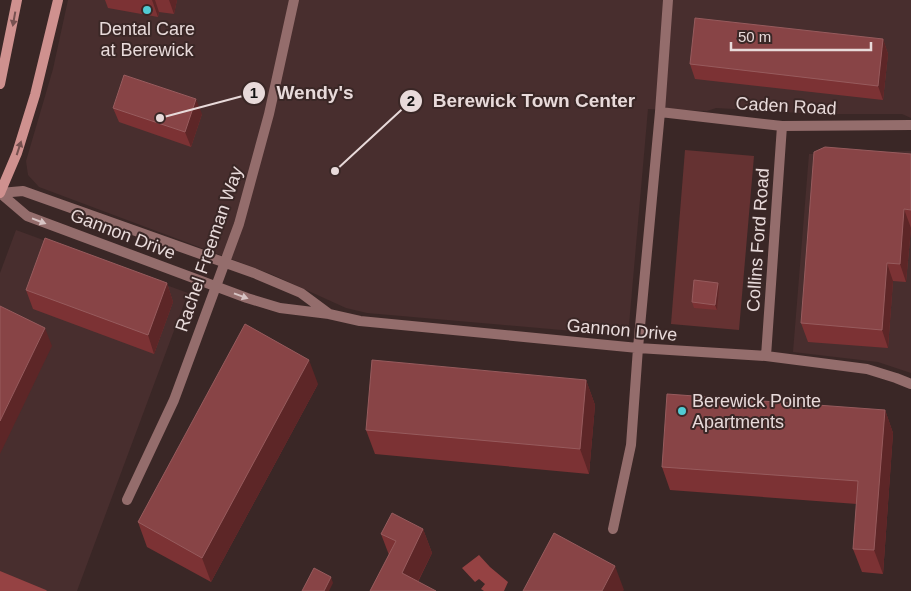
<svg xmlns="http://www.w3.org/2000/svg" width="911" height="591" font-family="Arial,sans-serif">
  <style>
    .built { fill: #482e2e }
    .green { fill: #653232 }
    .water { fill: #954243 }
    .lines { fill: none; stroke-linecap: round; stroke-linejoin: round }
    .street { stroke: #946d6c; stroke-width: 10 }
    .secondary { stroke: #cf918f; stroke-width: 10 }
    .wall { fill: #7c3234 }
    .shaded-wall { fill: #5d2627 }
    .building { fill: #884446; stroke: #975b5d }
    .oneway { fill: #765150 }
    .oneway2 { fill: #d7c4c4 }
    .poi-dot { fill: #51ccd4; stroke: #3a2726; stroke-width: 2 }
    .labels { text-anchor: middle; dominant-baseline: central; stroke-width: 4; stroke-linejoin: round; paint-order: stroke }
    .poi-label { font-size: 18px; fill: #e8dada; stroke: #3a2726 }
    .street-label { font-size: 18px; fill: #e8dada; stroke: #3a2726 }
    .leader { fill: none; stroke: #e8dada; stroke-width: 2 }
    .callout-dot { fill: #e8dada; stroke: #3a2726; stroke-width: 2 }
    .mark-label { font-size: 15px; text-anchor: middle; font-weight: bold; fill: #111 }
    .callout-label { font-size: 19px; text-anchor: middle; font-weight: bold; fill: #e8dada; stroke: #3a2726; stroke-width: 4; stroke-linejoin: round; paint-order: stroke }
  </style>
  <rect width="100%" height="100%" fill="#3a2726"/>
  <!-- built -->
  <path class="built" d="M68,0h843v118l-9,-4h-85l-101,-6 -9,3 -59,-2 -19,216 -6,8 -5,2 -251,-22 -21,-5 -75,-34 -232,-87 -11,-12 -2,-14 27,-92z
    M911,151v222l-33,-11 -85,-10 16,-198z
    M16,230l172,63 -111,298h-77v-318z"/>
  <!-- green -->
  <path class="green" d="M685,150l69,6 -15,174 -68,-6z"/>
  <!-- water -->
  <path class="water" d="M479,555l11,12 18,15 -4,9h-20l-3,-2 4,-5 -6,-5 -4,3 -13,-14z
    M0,571l46,19 1,1h-47z"/>
  <g class="lines">
    <!-- street -->
    <path class="street" d="M660,112l122,14 129,-1
      M0,193l27,23 220,82 33,10 49,6 31,7 278,27 128,8 101,13 29,9 15,6
      M0,193l23,-2 231,82 47,20 27,20
      M766,356l16,-230
      M127,500l47,-100 65,-176 30,-110 25,-114
      M613,529l18,-84 7,-97 22,-236 8,-112"/>
    <!-- secondary -->
    <path class="secondary" d="M0,84l17,-84
      M0,193l17,-40 18,-58 23,-95"/>
  </g>
  <!-- wall -->
  <path class="wall" d="M105,0h72l-3,14 -15,-2 -1,5 -50,-9z
    M883,39l5,15 -5,46 -188,-21 -5,-15z
    M113,108l89,6 -11,33 -72,-25z
    M911,154v74l-5,54 -13,-1 -5,67 -80,-6 -7,-19z
    M167,283l6,19 -19,52 -121,-45 -7,-19z
    M718,283l1,5 -2,22 -23,-2 -2,-6z
    M586,380l9,25 -6,69 -214,-20 -9,-24z
    M318,384l-107,198 -64,-35 -9,-25z
    M885,410l8,23 -10,141 -21,-2 -9,-23 4,-45 -187,-14 -8,-23z
    M423,529l9,24 -14,29 -48,9 19,-36 -8,-21z"/>
  <!-- shaded-wall -->
  <path class="shaded-wall" d="M152,0h3l4,12 -1,5z
    M169,0h8l-3,14z
    M883,39l5,15 -5,46 -5,-14z
    M196,99l6,15 -11,33 -6,-15z
    M904,209l7,19 -5,54 -6,-18z
    M887,263l6,18 -5,67 -6,-18z
    M167,283l6,19 -19,52 -6,-19z
    M718,283l1,5 -2,22 -2,-5z
    M45,328l7,18 -52,108v-33z
    M309,360l9,24 -107,198 -9,-24z
    M586,380l9,25 -6,69 -9,-25z
    M885,410l8,23 -10,141 -9,-24z
    M423,529l9,24 -19,38 -11,-18z
    M615,566l9,24 -1,1h-21z
    M331,577l2,6 -4,8h-5z"/>
  <!-- building -->
  <path class="building" d="M695,18l188,21 -5,47 -188,-22z
    M124,75l72,24 -11,33 -72,-24z
    M825,147l86,7v56l-7,-1 -4,55 -13,-1 -5,67 -81,-7 13,-171z
    M45,238l122,45 -19,52 -122,-45z
    M694,280l24,3 -3,22 -23,-3z
    M0,306l45,22 -45,93z
    M245,324l64,36 -107,198 -64,-36z
    M372,360l214,20 -6,69 -214,-19z
    M667,394l218,16 -11,140 -21,-1 5,-68 -196,-14z
    M392,513l31,16 -21,44 34,18h-66l26,-50 -15,-7z
    M554,533l61,33 -13,25h-79z
    M314,568l17,9 -7,14h-22z"/>
  <!-- one-way arrows -->
  <defs><path id="oneway-solid" d="M-6-.8H1V-3.2L6.5 0L1 3.2V.8H-6Z" transform="scale(1.25)"/></defs>
  <g class="oneway">
    <use href="#oneway-solid" transform="translate(14 19) rotate(100)"/>
    <use href="#oneway-solid" transform="translate(19 148) rotate(-72)"/>
  </g>
  <g class="oneway2">
    <use href="#oneway-solid" transform="translate(39 221) rotate(21)"/>
    <use href="#oneway-solid" transform="translate(241 296) rotate(20)"/>
  </g>
  <!-- markers -->
  <g class="poi-dot">
    <circle cx="147" cy="10" r="5"/>
    <circle cx="682" cy="411" r="5"/>
  </g>
  <g class="labels">
    <!-- poi labels -->
    <g class="poi-label">
      <text x="147" y="29">Dental Care<tspan x="147" dy="21">at Berewick</tspan></text>
      <text x="692" y="401" text-anchor="start">Berewick Pointe<tspan x="692" dy="21">Apartments</tspan></text>
    </g>
    <!-- street labels -->
    <g class="street-label">
      <text transform="translate(786 106) rotate(3)">Caden Road</text>
      <text transform="translate(123 234) rotate(21)">Gannon Drive</text>
      <text transform="translate(758 240) rotate(-86)">Collins Ford Road</text>
      <text transform="translate(209 249) rotate(-71)">Rachel Freeman Way</text>
      <text transform="translate(622 330) rotate(5)">Gannon Drive</text>
    </g>
  </g>
  <!-- callouts -->
  <path class="leader" d="M160 118L254 93M335 171L411 101"/>
  <g class="callout-dot">
    <circle cx="160" cy="118" r="5"/>
    <circle cx="335" cy="171" r="5"/>
    <circle cx="254" cy="93" r="12"/>
    <circle cx="411" cy="101" r="12"/>
  </g>
  <g class="mark-label">
    <text x="254" y="98">1</text>
    <text x="411" y="106">2</text>
  </g>
  <g class="callout-label">
    <text x="315" y="99">Wendy's</text>
    <text x="534" y="107">Berewick Town Center</text>
  </g>
  <!-- scale -->
  <path d="M731 42v8h140v-8" fill="none" stroke="#e8dada" stroke-width="2.5"/>
  <text x="738" y="42" font-size="15" fill="#e8dada" stroke="#3a2726" stroke-width="4" paint-order="stroke">50 m</text>
</svg>
